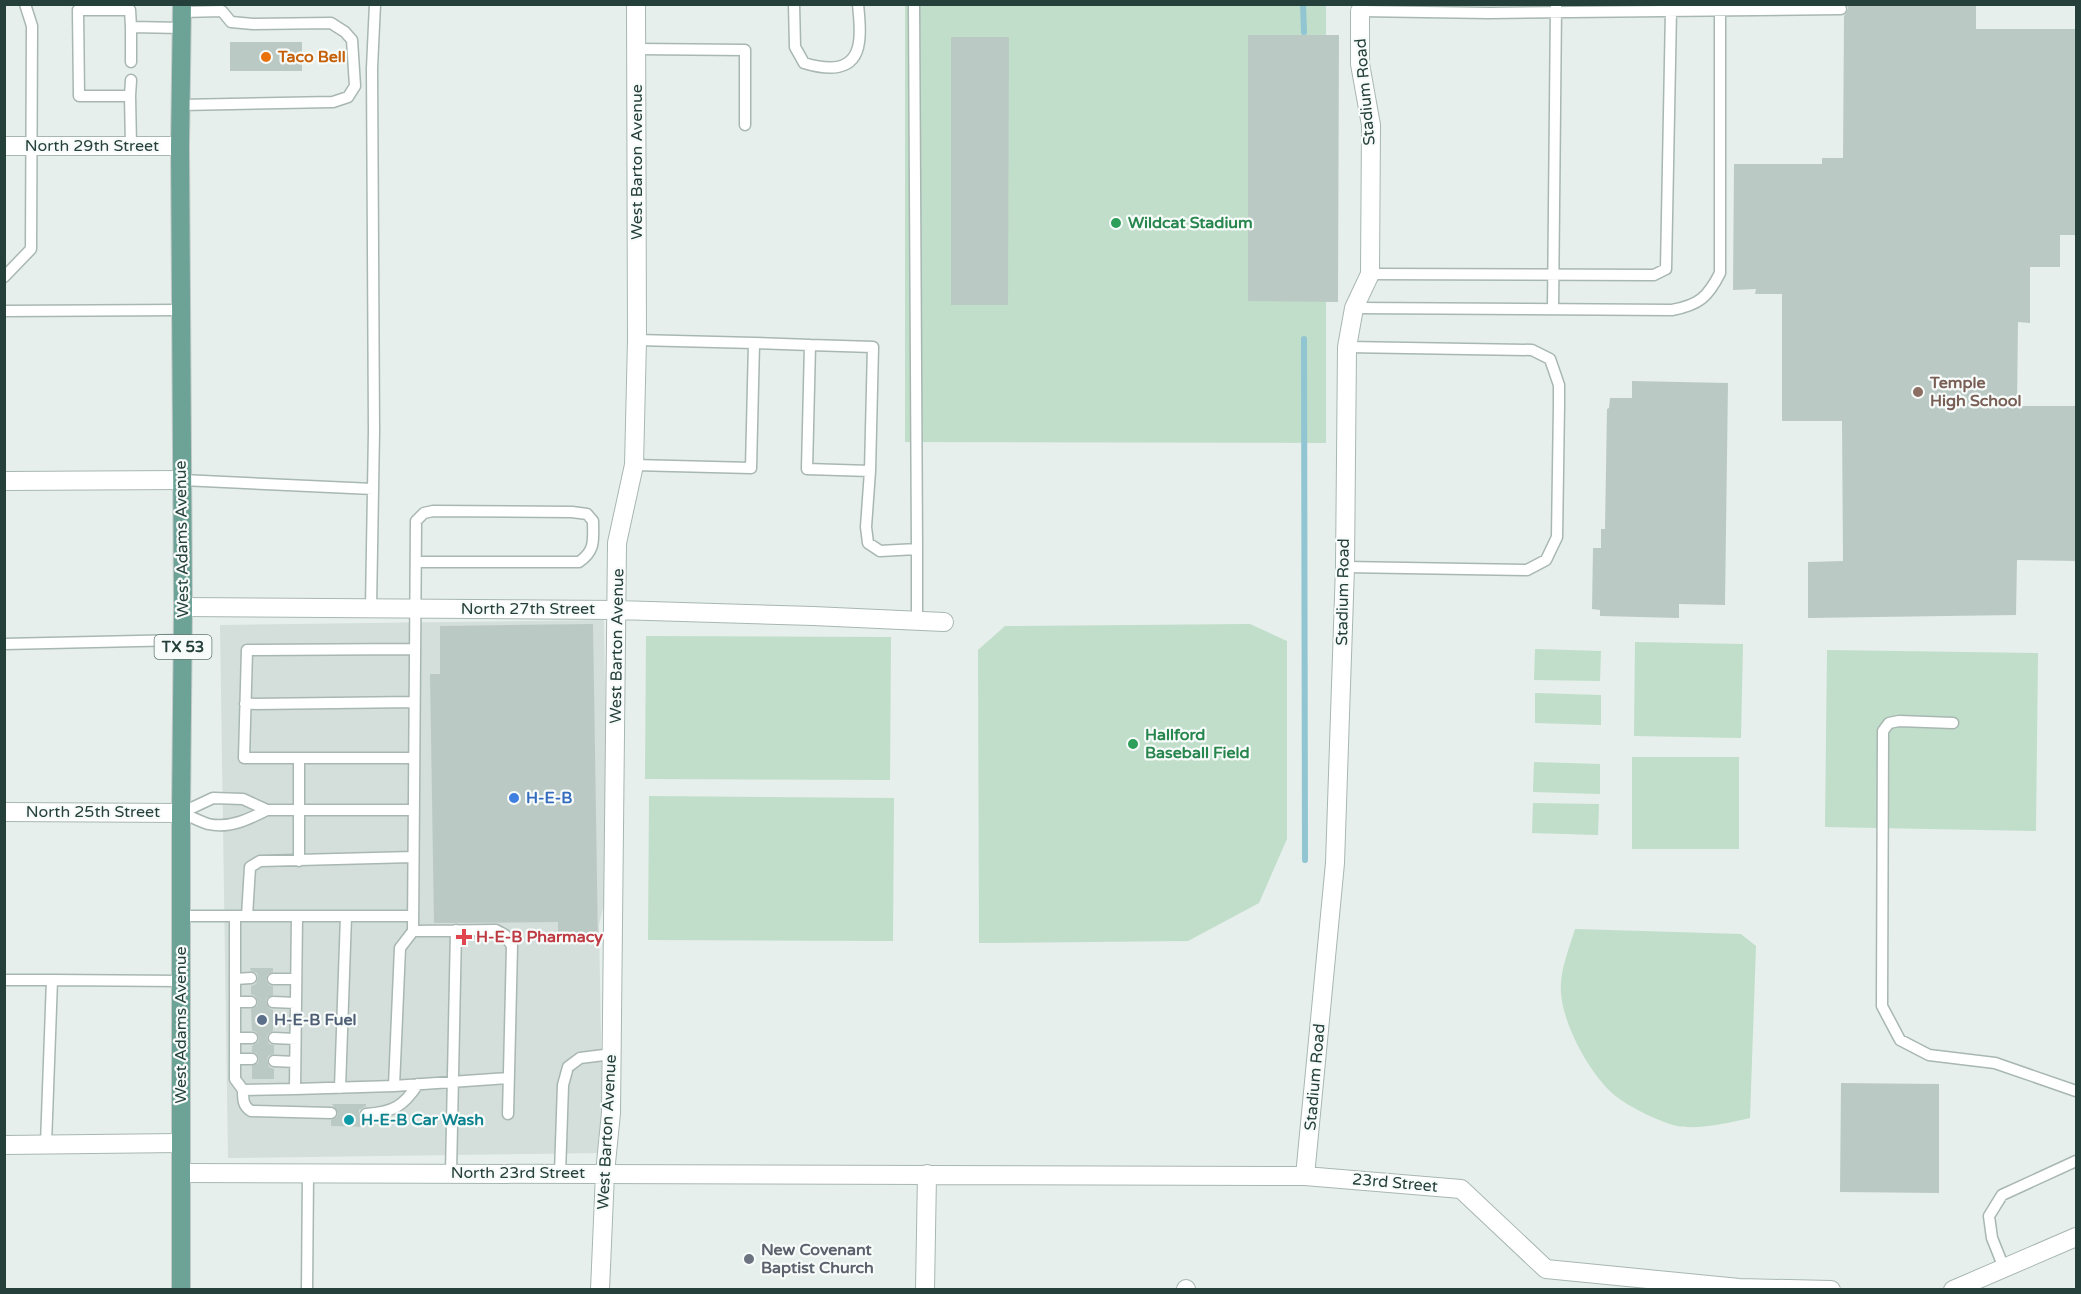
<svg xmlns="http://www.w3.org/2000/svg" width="2081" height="1294" font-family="'Varela Round',sans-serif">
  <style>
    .built { fill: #d4deda }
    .green { fill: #c0deca }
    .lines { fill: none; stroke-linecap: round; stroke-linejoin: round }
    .stream { stroke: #91c5d1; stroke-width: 6 }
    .building { fill: #bbc9c4 }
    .service-casing { stroke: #a8b7b2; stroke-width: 13 }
    .minor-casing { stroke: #a8b7b2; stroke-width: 20 }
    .tertiary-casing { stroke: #a8b7b2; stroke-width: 20 }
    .primary-casing { stroke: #c2cac8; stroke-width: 20 }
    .service { stroke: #fff; stroke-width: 10 }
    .minor { stroke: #fff; stroke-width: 18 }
    .tertiary { stroke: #fff; stroke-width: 18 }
    .primary { stroke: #6da296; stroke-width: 18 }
    .food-dot { fill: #e8710a; stroke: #f7fbf9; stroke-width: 2 }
    .leisure-dot { fill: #2e9e5b; stroke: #f7fbf9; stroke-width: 2 }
    .education-dot { fill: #8d6e63; stroke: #f7fbf9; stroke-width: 2 }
    .shop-dot { fill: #3f7fe0; stroke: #f7fbf9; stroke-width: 2 }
    .health-dot { fill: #e0444e; stroke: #f7fbf9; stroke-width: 2 }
    .service-dot { fill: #5c6f8a; stroke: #f7fbf9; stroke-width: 2 }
    .culture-dot { fill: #0f9aa8; stroke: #f7fbf9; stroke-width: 2 }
    .worship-dot { fill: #6b7280; stroke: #f7fbf9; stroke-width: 2 }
    .labels { text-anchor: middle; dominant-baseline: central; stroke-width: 4.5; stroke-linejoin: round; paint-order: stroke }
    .shield { fill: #f7fbf9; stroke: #647873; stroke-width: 1.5 }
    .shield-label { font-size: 15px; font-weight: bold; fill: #25403a }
    .food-label { font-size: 16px; font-weight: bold; fill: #c56008; stroke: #f7fbf9; text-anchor: start }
    .street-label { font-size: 16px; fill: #25403a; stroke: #f7fbf9 }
    .leisure-label { font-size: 16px; font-weight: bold; fill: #27864d; stroke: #f7fbf9; text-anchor: start }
    .education-label { font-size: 16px; font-weight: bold; fill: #785e54; stroke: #f7fbf9; text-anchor: start }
    .shop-label { font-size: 16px; font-weight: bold; fill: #366cbe; stroke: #f7fbf9; text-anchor: start }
    .health-label { font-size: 16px; font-weight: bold; fill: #be3a42; stroke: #f7fbf9; text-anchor: start }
    .service-label { font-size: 16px; font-weight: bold; fill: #4e5e75; stroke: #f7fbf9; text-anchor: start }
    .culture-label { font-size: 16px; font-weight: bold; fill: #0d838f; stroke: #f7fbf9; text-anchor: start }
    .worship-label { font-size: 16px; font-weight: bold; fill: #5b616d; stroke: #f7fbf9; text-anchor: start }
  </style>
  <rect width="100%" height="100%" fill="#e6efeb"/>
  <!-- built -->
  <path class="built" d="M604,620l4,267 -9,38 4,228 -375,5 -8,-533z"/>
  <!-- green -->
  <path class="green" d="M905,5h421v438l-421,-1z
    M1250,624l37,17v198l-28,64 -71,38 -209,2 -1,-293 27,-24z
    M646,636l245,1 -1,143 -245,-1z
    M1635,642l108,2 -2,94 -107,-2z
    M1535,649l66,2 -1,30 -66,-1z
    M1827,650l211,3 -2,178 -211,-4z
    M1535,693l66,2v30l-66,-2z
    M1632,757h107v92h-107z
    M1534,762l66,2v30l-67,-2z
    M649,796l245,2 -1,143 -245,-1z
    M1533,803l66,1 -1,31 -66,-2z
    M1575,929l166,5 15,12 -6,172c-21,5 -53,12 -73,8 -20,-5 -50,-20 -65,-33 -25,-23 -54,-77 -51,-110 1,-18 9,-37 14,-54z"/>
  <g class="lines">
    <!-- stream -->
    <path class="stream" d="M1303,4l1,28
      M1304,339l1,521"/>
  </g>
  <!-- building -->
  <path class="building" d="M1847,4h129v25h100v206h-16v32h-30v56l-12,-1 -1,84h59v155l-59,-1 -1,55 -208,3v-56l35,-1 -1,-140h-60v-127h-27l1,-5 -23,1 1,-126h88v-6h21l1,-142 4,-7z
    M1248,35h91l-1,267 -90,-1z
    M951,37h58l-1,268h-57z
    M230,42h72v29h-72z
    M1632,381l96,2 -3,222 -46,-1v14l-79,-2v-6l-8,-1 1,-61h8v-19h4l2,-120 2,-1 1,-10h22z
    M593,624l5,319h-40v-21l-124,1 -4,-249h10v-48z
    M250,968h23v4l-6,3 -1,5 3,5 4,1v9l-6,3 -1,4 3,6 4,2v21l-5,3 -1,4 2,6 5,1v9l-6,2 -1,5 2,6 5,2v10h-22v-13l6,-3 1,-5 -3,-5 -4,-1v-6l6,-4 1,-5 -3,-5 -4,-2 -1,-21 6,-3 1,-5 -3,-5 -4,-2v-8l5,-2 2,-6 -1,-5 -6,-2z
    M1841,1083l98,1v109l-99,-1z
    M332,1104h34v2l-7,4v4l1,5 6,2v6l-35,-1v-6l6,-3 1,-4z"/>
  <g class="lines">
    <!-- service casing -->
    <g class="service-casing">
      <path id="service" d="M794,4l1,43 9,16c23,7 51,10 55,-21 2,-12 0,-26 -1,-38
        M914,4l3,545
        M1360,11l129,2 352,-4
        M637,49l108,1v75
        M131,62v-35
        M130,96l1,-16
        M181,105l152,-3 15,-5 7,-11 -3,-46 -7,-8 -14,-9 -78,1 -22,-2 -9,-11 -40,1
        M131,146l-1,-50h-51l-1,-86h52l1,17 51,1
        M1370,274l284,1 12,-6 5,-259
        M4,277l27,-28 1,-223 -7,-22
        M1354,308l318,2c27,-5 36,-13 48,-37v-263
        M1553,309l3,-303
        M4,311l177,-1
        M754,343l56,2 -3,124 63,2 3,-124 -63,-2
        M634,465l117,3 3,-125 -117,-3
        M870,471l-4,56 2,16 12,8 37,-2v72
        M182,480l191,9
        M416,562h163c17,-12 14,-22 14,-41l-6,-7 -15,-2 -139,-1 -9,2 -8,8 -3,410 83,-1 9,5 7,11 -4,168
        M1345,567l182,3 19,-10 11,-23 2,-133v-19l-9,-26 -18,-9 -185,-3
        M371,608l3,-177 -2,-363 3,-64
        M4,644l179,-4
        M245,704l169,-2
        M1953,723l-54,-2 -10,2 -6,8 -1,275 18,34 29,15 66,8 81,28
        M414,758h-170l3,-108 167,-1
        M213,798l30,1 24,11c-18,9 -38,19 -59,14 -9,-3 -18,-8 -27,-11z
        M267,810h146
        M299,861v-103
        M181,916h232
        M235,916v163l8,11 52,-1
        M247,916l3,-49 10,-6 153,-4
        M297,916l-2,173 99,-3
        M413,931l-13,17 -6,138 114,-8
        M235,979l16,-1
        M273,979h23
        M4,980h48
        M235,1002h16
        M273,1002l23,1
        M235,1038h17
        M274,1038l21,1
        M235,1059h17
        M274,1061l21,1
        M340,1088l6,-172
        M243,1090c0,10 0,16 8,21l80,2
        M366,1114c27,-2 37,-7 52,-30
        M46,1144l6,-164 129,1
        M451,1173l5,-243
        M560,1173l3,-88 5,-18 12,-9 32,-4
        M2004,1268l-12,-30 -3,-22 13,-21 74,-34
        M307,1290l1,-117"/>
    </g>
    <!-- minor casing -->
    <g class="minor-casing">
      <path id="minor" d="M4,146h176
        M4,481l178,-1
        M183,607l434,3 196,6 131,6
        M4,1145l176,-2
        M181,1173l1124,3 156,13 85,80 193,19 92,2
        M1305,1176l30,-313 10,-296 2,-220 7,-39 16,-34 1,-149 -11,-61v-53
        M600,1290l5,-117 6,-60 6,-570 17,-78 3,-125 -1,-336
        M925,1290l2,-116
        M1186,1290v-1
        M1953,1290l123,-53"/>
    </g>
    <!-- tertiary casing -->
    <g class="tertiary-casing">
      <path id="tertiary" d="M4,812l177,1"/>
    </g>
    <!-- primary casing -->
    <g class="primary-casing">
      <path id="primary" d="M181,1290v-477l2,-206 -3,-461 2,-142"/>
    </g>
    <!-- service -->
    <use href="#service" class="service"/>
    <!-- minor -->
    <use href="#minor" class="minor"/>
    <!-- tertiary -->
    <use href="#tertiary" class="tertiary"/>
    <!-- primary -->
    <use href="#primary" class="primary"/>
  </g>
  <!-- markers -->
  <circle class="food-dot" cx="266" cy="57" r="6"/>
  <g class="leisure-dot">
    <circle cx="1116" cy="223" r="6"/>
    <circle cx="1133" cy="744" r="6"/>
  </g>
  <circle class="education-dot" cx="1918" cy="392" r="6"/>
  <circle class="shop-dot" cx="514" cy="798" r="6"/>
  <path class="health-dot" d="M461 928h6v6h6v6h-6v6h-6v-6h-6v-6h6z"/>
  <circle class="service-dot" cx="262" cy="1020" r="6"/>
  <circle class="culture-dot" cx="349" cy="1120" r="6"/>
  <circle class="worship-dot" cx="749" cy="1259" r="6"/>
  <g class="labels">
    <!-- shield labels -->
    <rect class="shield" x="154.5" y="635" width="57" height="24" rx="4.5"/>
    <g class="shield-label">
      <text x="183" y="647">TX 53</text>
    </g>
    <!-- food labels -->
    <g class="food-label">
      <text x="278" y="57">Taco Bell</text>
    </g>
    <!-- street labels -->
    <g class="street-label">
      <text transform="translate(1365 92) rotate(-95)">Stadium Road</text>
      <text x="92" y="146">North 29th Street</text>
      <text transform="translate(637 162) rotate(-90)">West Barton Avenue</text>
      <text transform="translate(182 539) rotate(-91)">West Adams Avenue</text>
      <text transform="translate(1343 592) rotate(-89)">Stadium Road</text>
      <text x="528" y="609">North 27th Street</text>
      <text transform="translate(617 646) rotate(-89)">West Barton Avenue</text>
      <text x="93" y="812">North 25th Street</text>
      <text transform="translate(181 1025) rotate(-90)">West Adams Avenue</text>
      <text transform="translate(1315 1077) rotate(-85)">Stadium Road</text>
      <text transform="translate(607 1132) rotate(-87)">West Barton Avenue</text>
      <text x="518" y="1173">North 23rd Street</text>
      <text transform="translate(1395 1183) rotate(5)">23rd Street</text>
    </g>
    <!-- leisure labels -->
    <g class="leisure-label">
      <text x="1128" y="223">Wildcat Stadium</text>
      <text x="1145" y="735">Hallford<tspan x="1145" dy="18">Baseball Field</tspan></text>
    </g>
    <!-- education labels -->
    <g class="education-label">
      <text x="1930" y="383">Temple<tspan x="1930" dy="18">High School</tspan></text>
    </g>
    <!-- shop labels -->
    <g class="shop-label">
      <text x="526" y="798">H-E-B</text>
    </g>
    <!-- health labels -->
    <g class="health-label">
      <text x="476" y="937">H-E-B Pharmacy</text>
    </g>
    <!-- service labels -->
    <g class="service-label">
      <text x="274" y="1020">H-E-B Fuel</text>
    </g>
    <!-- culture labels -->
    <g class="culture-label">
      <text x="361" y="1120">H-E-B Car Wash</text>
    </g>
    <!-- worship labels -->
    <g class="worship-label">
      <text x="761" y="1250">New Covenant<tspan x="761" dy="18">Baptist Church</tspan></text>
    </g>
  </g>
  <!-- border -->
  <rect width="2081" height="1294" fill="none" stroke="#25403a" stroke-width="12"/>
</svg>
